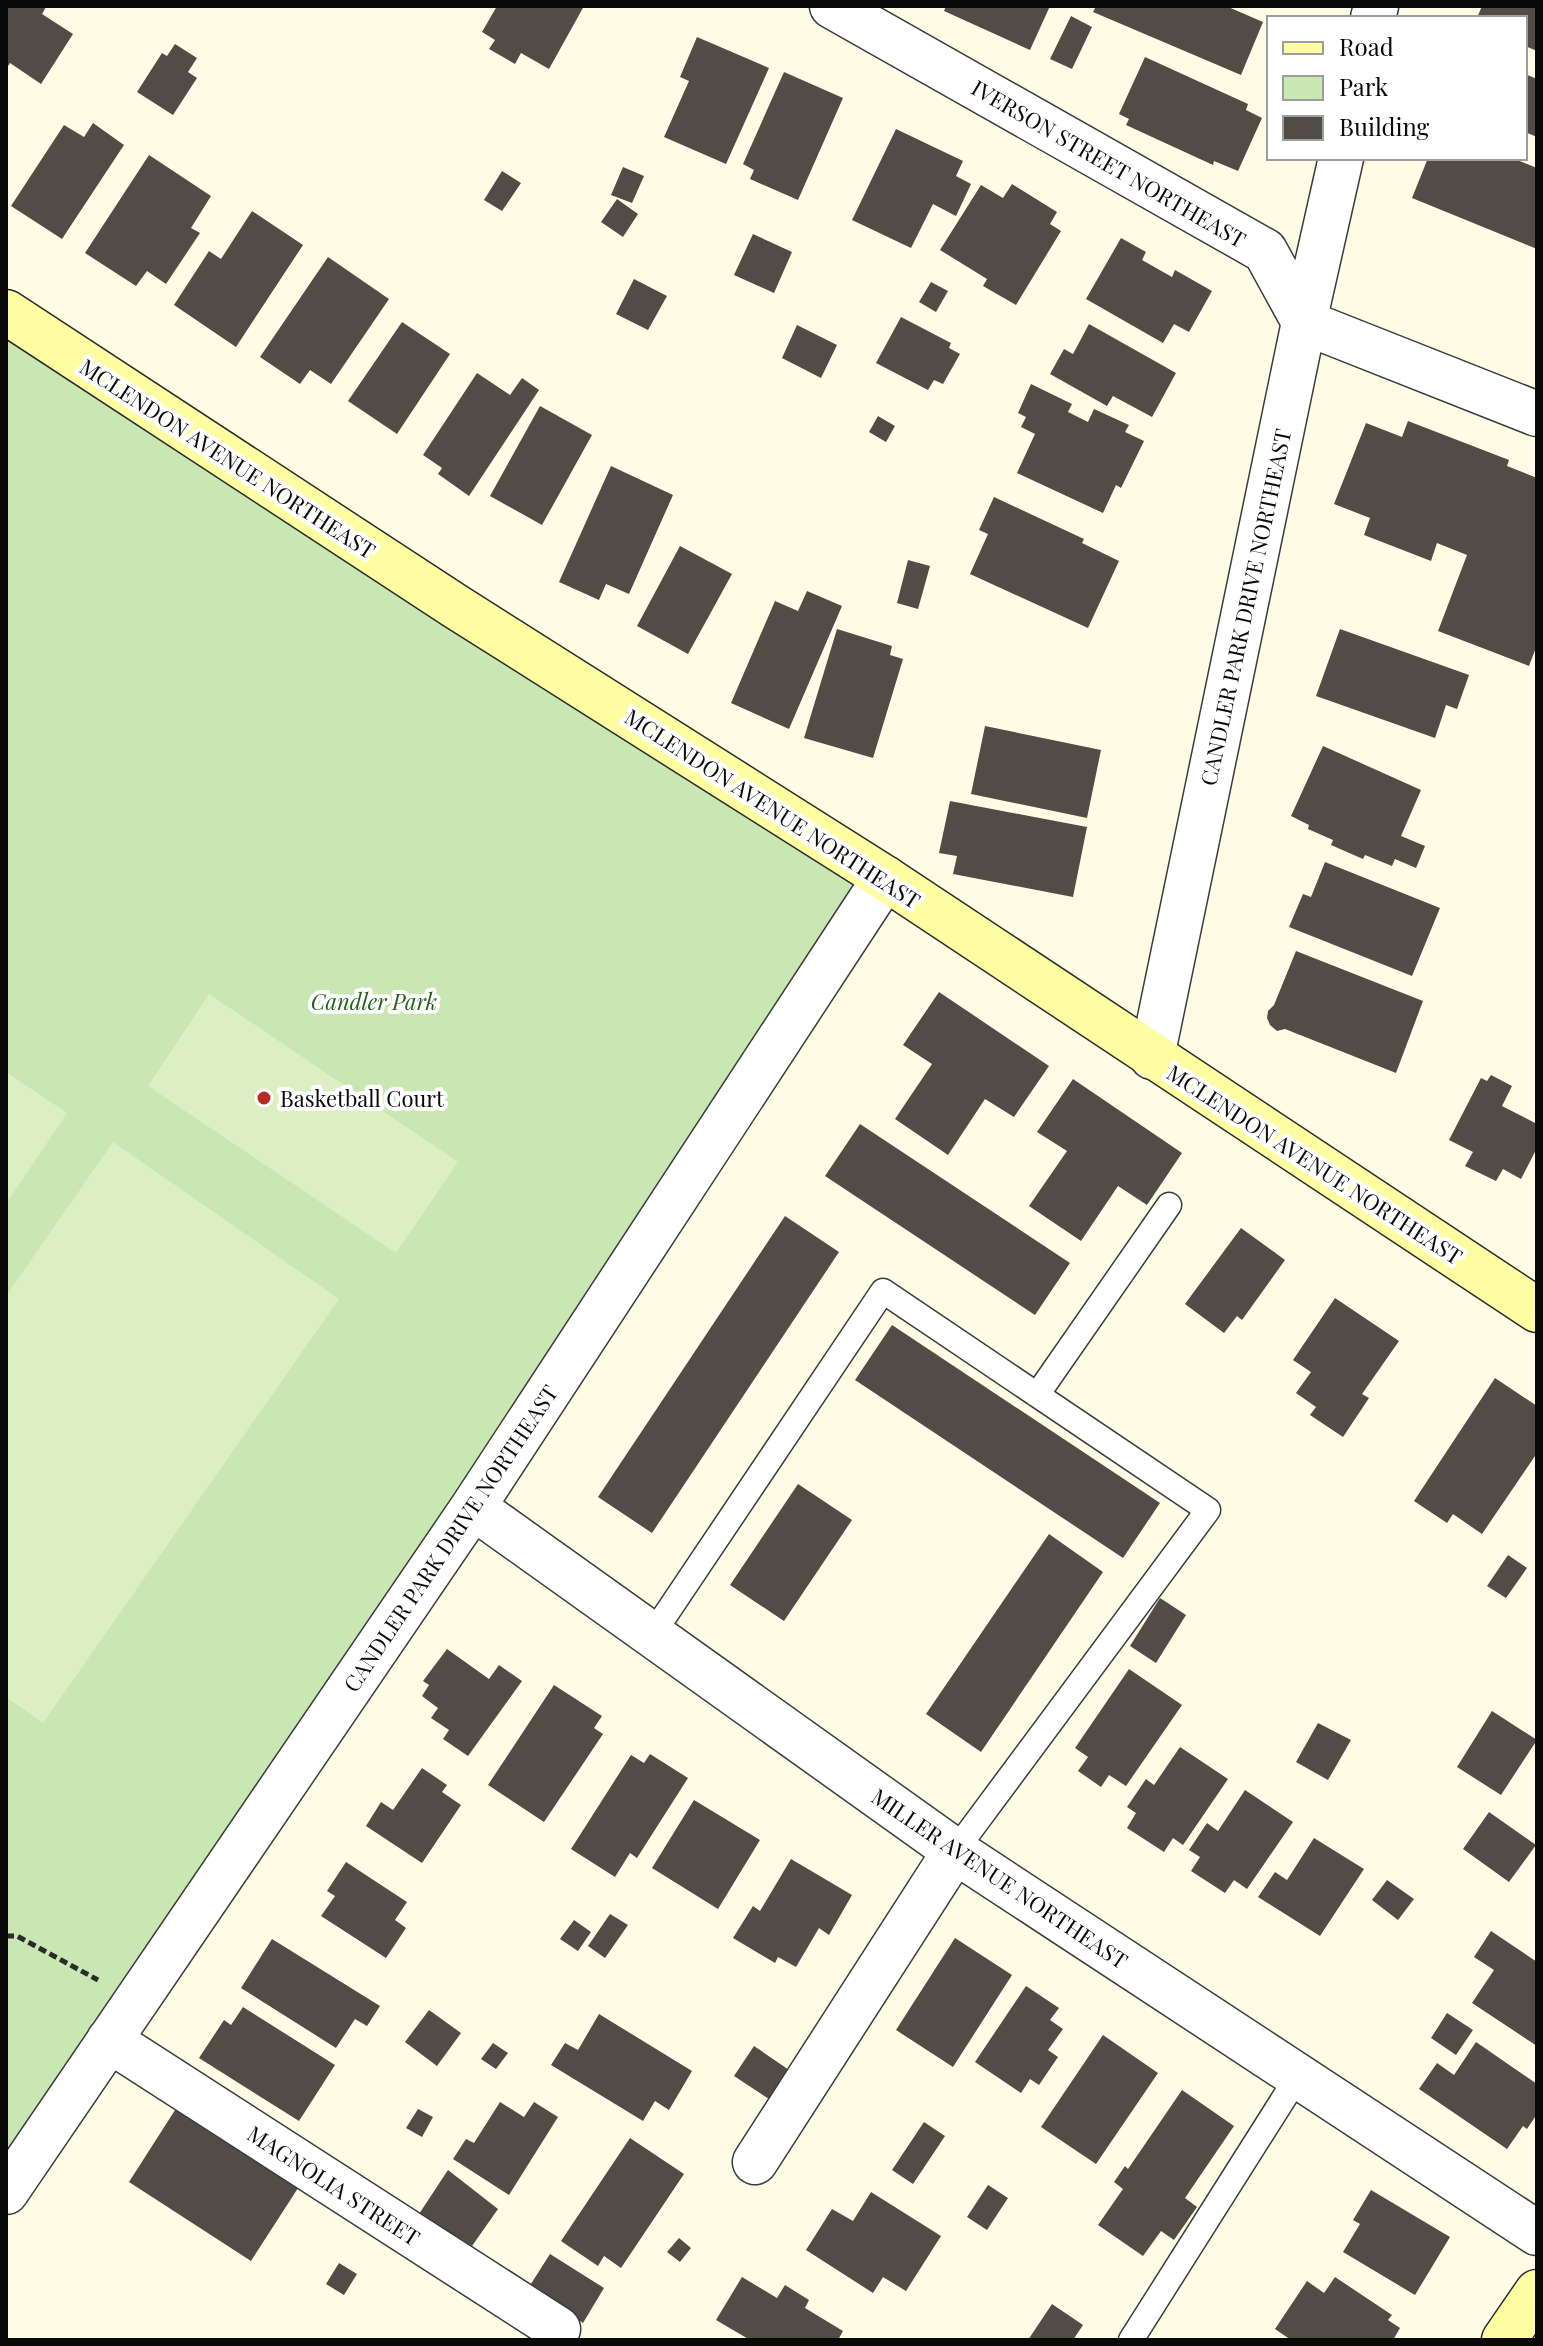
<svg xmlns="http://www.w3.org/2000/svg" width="1543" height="2346" font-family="'Playfair Display',serif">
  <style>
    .green { fill: #c8e7b2 }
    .pitch { fill: #dcefc3 }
    .building { fill: #524c46 }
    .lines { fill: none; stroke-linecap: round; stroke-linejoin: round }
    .lane-casing { stroke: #3c3c3c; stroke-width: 27 }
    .street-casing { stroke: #3c3c3c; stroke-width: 47 }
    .secondary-casing { stroke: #2b2b2b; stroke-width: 47 }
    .path { stroke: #2b2b2b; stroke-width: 5; stroke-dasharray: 8 4; stroke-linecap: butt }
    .lane { stroke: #fff; stroke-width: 24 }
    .street { stroke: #fff; stroke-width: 44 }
    .secondary { stroke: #fffda1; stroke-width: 44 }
    .poi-dot { fill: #b72b24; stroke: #fff; stroke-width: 3 }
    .labels { text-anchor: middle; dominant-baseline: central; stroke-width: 8; stroke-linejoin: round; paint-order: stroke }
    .street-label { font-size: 22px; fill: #090909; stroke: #fff }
    .park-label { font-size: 22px; font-style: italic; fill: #245f1c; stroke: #fff }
    .poi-label { font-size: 22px; fill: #090909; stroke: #fff; text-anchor: start }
  </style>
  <rect width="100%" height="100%" fill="#fffce6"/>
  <!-- green -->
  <path class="green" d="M6,312l879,585 -879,1318z"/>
  <!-- pitch -->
  <path class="pitch" d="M209,994l249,168 -62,91 -248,-167z
    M6,1072l61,41 -61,91z
    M113,1142l226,157 -296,424 -37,-26v-401z"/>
  <!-- building -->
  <path class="building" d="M6,6h38l2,1 -4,7 31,20 -32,50 -31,-21 -4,6z
    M497,6h87l-35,63 -28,-16 -6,11 -26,-15 6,-9 -13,-8z
    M946,6h104l-20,44 -86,-39z
    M1096,6h130l37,16 -22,53 -148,-63z
    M1482,6h55v45l-12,-5v-28h-48z
    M1071,16l21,11 -20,42 -22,-10z
    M697,37l72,31 -43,96 -62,-27 25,-56 -9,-4z
    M175,44l22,14 -9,14 9,6 -24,37 -36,-23 25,-39 5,3z
    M1145,57l103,47 -2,6 16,8 -24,53 -24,-10 -1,4 -87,-40 3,-6 -10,-5z
    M784,72l59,26 -45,102 -48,-21 4,-9 -11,-6z
    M1525,74l12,5v58l-12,-5z
    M93,123l31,22 -62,94 -51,-33 53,-81 20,12z
    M896,129l67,32 -7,15 15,8 -15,32 -23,-12 -22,44 -59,-28z
    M149,155l62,41 -20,32 9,5 -34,51 -19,-13 -11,15 -51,-33z
    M1428,158h84l25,10v81l-125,-51z
    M623,167l21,9 -12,27 -21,-8z
    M502,171l19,12 -19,28 -18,-11z
    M1012,184l45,28 -7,12 11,7 -45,74 -33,-19 4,-7 -47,-29 41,-65 22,13z
    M617,199l21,15 -15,23 -22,-15z
    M252,211l51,34 -67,102 -62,-42 35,-54 12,8z
    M753,234l39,18 -18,41 -40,-18z
    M1121,238l25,14 -4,8 30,17 3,-7 37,21 -23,41 -15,-8 -11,19 -77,-44z
    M328,257l61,42 -58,85 -21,-14 -10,14 -40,-27z
    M634,279l33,17 -19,34 -32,-16z
    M931,282l17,9 -12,21 -17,-10z
    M901,317l50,26 -2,5 11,6 -17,30 -9,-4 -6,10 -52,-27z
    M402,322l48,32 -53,80 -49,-33z
    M1089,324l87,49 -24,44 -39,-21 -6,10 -57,-32 14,-25 9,5z
    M797,325l40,20 -16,33 -39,-20z
    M477,373l33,22 12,-17 17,12 -70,106 -31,-22 4,-6 -19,-13z
    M1031,384l41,20 -4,8 20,10 6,-13 35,16 -4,7 19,9 -23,47 -5,-3 -13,28 -86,-40 18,-39 -14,-7 5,-10 -8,-4z
    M540,406l52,29 -50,90 -52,-29z
    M878,416l17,10 -9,16 -17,-10z
    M1408,421l101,39 -2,6 30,12v167l-8,21 -91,-35 29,-76 -30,-12 -6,18 -67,-26 6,-17 -36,-14 32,-81 36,14z
    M611,466l62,29 -44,99 -23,-10 -7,16 -40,-18z
    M994,497l90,42 -2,4 37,18 -31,67 -118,-54 18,-40 -9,-4z
    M680,546l52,28 -44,80 -51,-28z
    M908,560l22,6 -12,43 -21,-6z
    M807,591l35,15 -53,123 -58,-26 44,-102 23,10z
    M837,629l55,17 -2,9 13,4 -30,99 -69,-20z
    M1340,629l129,46 -12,34 -11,-4 -11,33 -119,-42z
    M985,726l116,24 -14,68 -116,-24z
    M1323,746l98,44 -20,46 24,10 -9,22 -21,-9 -3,7 -27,-11 -2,4 -32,-14 2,-5 -25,-11 1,-4 -18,-9z
    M950,801l137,26 -14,70 -120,-23 4,-18 -18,-3z
    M1325,862l115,46 -28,68 -123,-49 14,-33 8,3z
    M1296,951l127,50 -27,72 -111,-44 -8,2 -7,-6 -3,-7 1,-7 6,-6z
    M939,992l110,74 -35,51 -29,-18 -37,56 -53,-36 37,-55 -29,-19z
    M1491,1075l21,11 -10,20 35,18v24l-16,31 -18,-10 -7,12 -31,-15 8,-14 -24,-12 32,-62 6,3z
    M1073,1079l109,74 -35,52 -29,-19 -37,55 -52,-35 38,-55 -30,-19z
    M860,1124l210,139 -35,52 -210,-139z
    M785,1216l54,36 -187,281 -54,-36z
    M1241,1228l44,32 -43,60 -5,-4 -13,17 -39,-29z
    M1335,1298l64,43 -37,53 7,4 -26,39 -33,-22 6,-8 -20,-14 15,-21 -18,-12z
    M892,1325l268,178 -37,55 -268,-178z
    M1495,1378l42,28v47l-55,81 -29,-20 -6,9 -33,-22z
    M798,1484l54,36 -68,101 -54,-36z
    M1049,1534l54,38 -122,180 -55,-38z
    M1508,1555l19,13 -21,30 -19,-12z
    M1160,1598l26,17 -30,48 -26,-17z
    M447,1649l42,30 10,-14 23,16 -54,75 -25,-17 6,-9 -18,-12 7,-10 -16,-12 7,-11 -6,-4z
    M1129,1669l53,36 -56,81 -17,-11 -8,12 -23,-16 10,-14 -13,-9z
    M554,1685l48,31 -8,12 9,6 -59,88 -56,-37z
    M1492,1711l45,29 -36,55 -44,-28z
    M1318,1723l33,17 -23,40 -32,-18z
    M1180,1747l48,32 -45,66 -10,-7 -9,14 -37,-24 9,-15 -9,-6 19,-28 8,6z
    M650,1754l38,24 -51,80 -7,-5 -15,24 -44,-28 60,-94 13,8z
    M422,1768l25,17 -5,7 19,13 -39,58 -56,-37 15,-24 12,8z
    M1245,1790l48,32 -46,67 -13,-9 -9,13 -34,-22 9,-14 -11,-7 18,-27 11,8z
    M694,1800l66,40 -42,69 -66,-41z
    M1489,1812l47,33 -27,37 -46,-33z
    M1314,1838l50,31 -44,67 -62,-39 17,-25 12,8z
    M791,1859l61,36 -23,40 -10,-7 -23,39 -18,-10 -3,6 -42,-25 20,-32 7,5z
    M346,1862l61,40 -12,18 11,8 -20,30 -65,-42 14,-20 -8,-5z
    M1387,1880l27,19 -16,21 -26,-20z
    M610,1914l18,11 -23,33 -17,-12z
    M574,1920l17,12 -13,19 -18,-12z
    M1491,1931l46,31v84l-65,-43 22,-33 -20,-13z
    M955,1938l57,37 -59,92 -57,-37z
    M272,1939l108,67 -13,20 -12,-7 -19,29 -95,-60z
    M1026,1986l33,22 -9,12 13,9 -15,21 10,7 -19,28 -9,-6 -9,14 -46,-31z
    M243,2007l92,58 -36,56 -100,-63 25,-38 7,5z
    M429,2010l32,23 -24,33 -32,-24z
    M1447,2013l26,17 -17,25 -25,-17z
    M599,2014l93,57 -23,39 -14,-9 -12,20 -92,-56 14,-22 13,7z
    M1103,2035l55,38 -62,91 -55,-37z
    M1476,2042l61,42v30l-10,15 -4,-3 -16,23 -88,-60 18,-26 17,12z
    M493,2043l15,10 -12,16 -15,-10z
    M754,2046l38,26 -20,29 -38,-25z
    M1182,2090l52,36 -49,72 12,9 -23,33 -13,-9 -18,25 -45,-31 25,-36 -9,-7 11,-16 3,3z
    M500,2102l24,15 10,-15 24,15 -49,78 -56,-36 13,-20 8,4z
    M177,2107l123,78 -49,76 -122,-79z
    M418,2109l15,8 -11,20 -16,-9z
    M924,2122l21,14 -32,48 -21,-14z
    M630,2138l54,36 -63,94 -17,-12 -6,10 -37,-25z
    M448,2170l50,39 -26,37 -53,-32z
    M988,2185l20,13 -21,32 -20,-13z
    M1371,2190l79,47 -35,58 -72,-43 17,-28 -7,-4z
    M871,2192l70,44 -35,55 -23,-14 -10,16 -67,-43 26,-41 21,12z
    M679,2238l12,10 -11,14 -13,-10z
    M550,2254l54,34 -21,35 -54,-36z
    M339,2263l18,11 -13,21 -18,-11z
    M742,2277l35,21 8,-13 24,15 -4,8 38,23 -5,9h-88l-34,-20z
    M1335,2277l57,38 -4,5 12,8 -7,12h-102l-16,-11 32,-48 17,12z
    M1052,2304l31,21 -10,15h-45z"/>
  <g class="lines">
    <!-- lane casing -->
    <g class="lane-casing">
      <path id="lane" d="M1037,1395l132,-190
        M652,1635l231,-344 325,219 -253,341
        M1131,2340l167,-264"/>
    </g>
    <!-- street casing -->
    <g class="street-casing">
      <path id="street" d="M832,6l433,245 39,71 233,92
        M1373,18l3,-12
        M1152,1057l152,-735 37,-164
        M473,1507l482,344 582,382
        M109,2040l449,289
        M755,2162l200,-311
        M6,2192l467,-685 412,-629"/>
    </g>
    <!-- secondary casing -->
    <g class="secondary-casing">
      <path id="secondary" d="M6,312l449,294 430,272 652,432
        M1504,2340l33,-48"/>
    </g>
    <!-- path -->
    <path class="path" d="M6,1936h11l81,44"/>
    <!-- lane -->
    <use href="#lane" class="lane"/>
    <!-- street -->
    <use href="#street" class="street"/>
    <!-- secondary -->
    <use href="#secondary" class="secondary"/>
  </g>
  <!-- markers -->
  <circle class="poi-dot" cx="264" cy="1098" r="8"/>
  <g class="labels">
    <!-- street labels -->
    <g class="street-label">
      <text transform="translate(1109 163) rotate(30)">IVERSON STREET NORTHEAST</text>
      <text transform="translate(228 458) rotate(33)">MCLENDON AVENUE NORTHEAST</text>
      <text transform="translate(1245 607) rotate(-78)">CANDLER PARK DRIVE NORTHEAST</text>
      <text transform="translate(773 808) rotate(33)">MCLENDON AVENUE NORTHEAST</text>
      <text transform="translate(1315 1164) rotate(33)">MCLENDON AVENUE NORTHEAST</text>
      <text transform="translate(450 1538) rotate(-56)">CANDLER PARK DRIVE NORTHEAST</text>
      <text transform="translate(1000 1878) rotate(34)">MILLER AVENUE NORTHEAST</text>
      <text transform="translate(334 2185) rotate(33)">MAGNOLIA STREET</text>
    </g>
    <!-- park labels -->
    <g class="park-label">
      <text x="374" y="1001">Candler Park</text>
    </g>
    <!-- poi labels -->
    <g class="poi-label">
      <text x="280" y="1098">Basketball Court</text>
    </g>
  </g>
  <!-- border -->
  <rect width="1543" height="2346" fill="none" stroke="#090909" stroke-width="16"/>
  <!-- legend -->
  <rect x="1267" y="16" width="260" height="144" fill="#ffffff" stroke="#9d9d9d" stroke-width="2"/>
  <rect x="1283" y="42" width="40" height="12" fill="#fffda1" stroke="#9d9d9d" stroke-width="2"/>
  <text x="1339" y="56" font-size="24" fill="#090909">Road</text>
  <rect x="1283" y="76" width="40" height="24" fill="#c8e7b2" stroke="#9d9d9d" stroke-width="2"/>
  <text x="1339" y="96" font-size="24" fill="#090909">Park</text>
  <rect x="1283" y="116" width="40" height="24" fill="#524c46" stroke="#9d9d9d" stroke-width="2"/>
  <text x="1339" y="136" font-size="24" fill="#090909">Building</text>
</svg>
